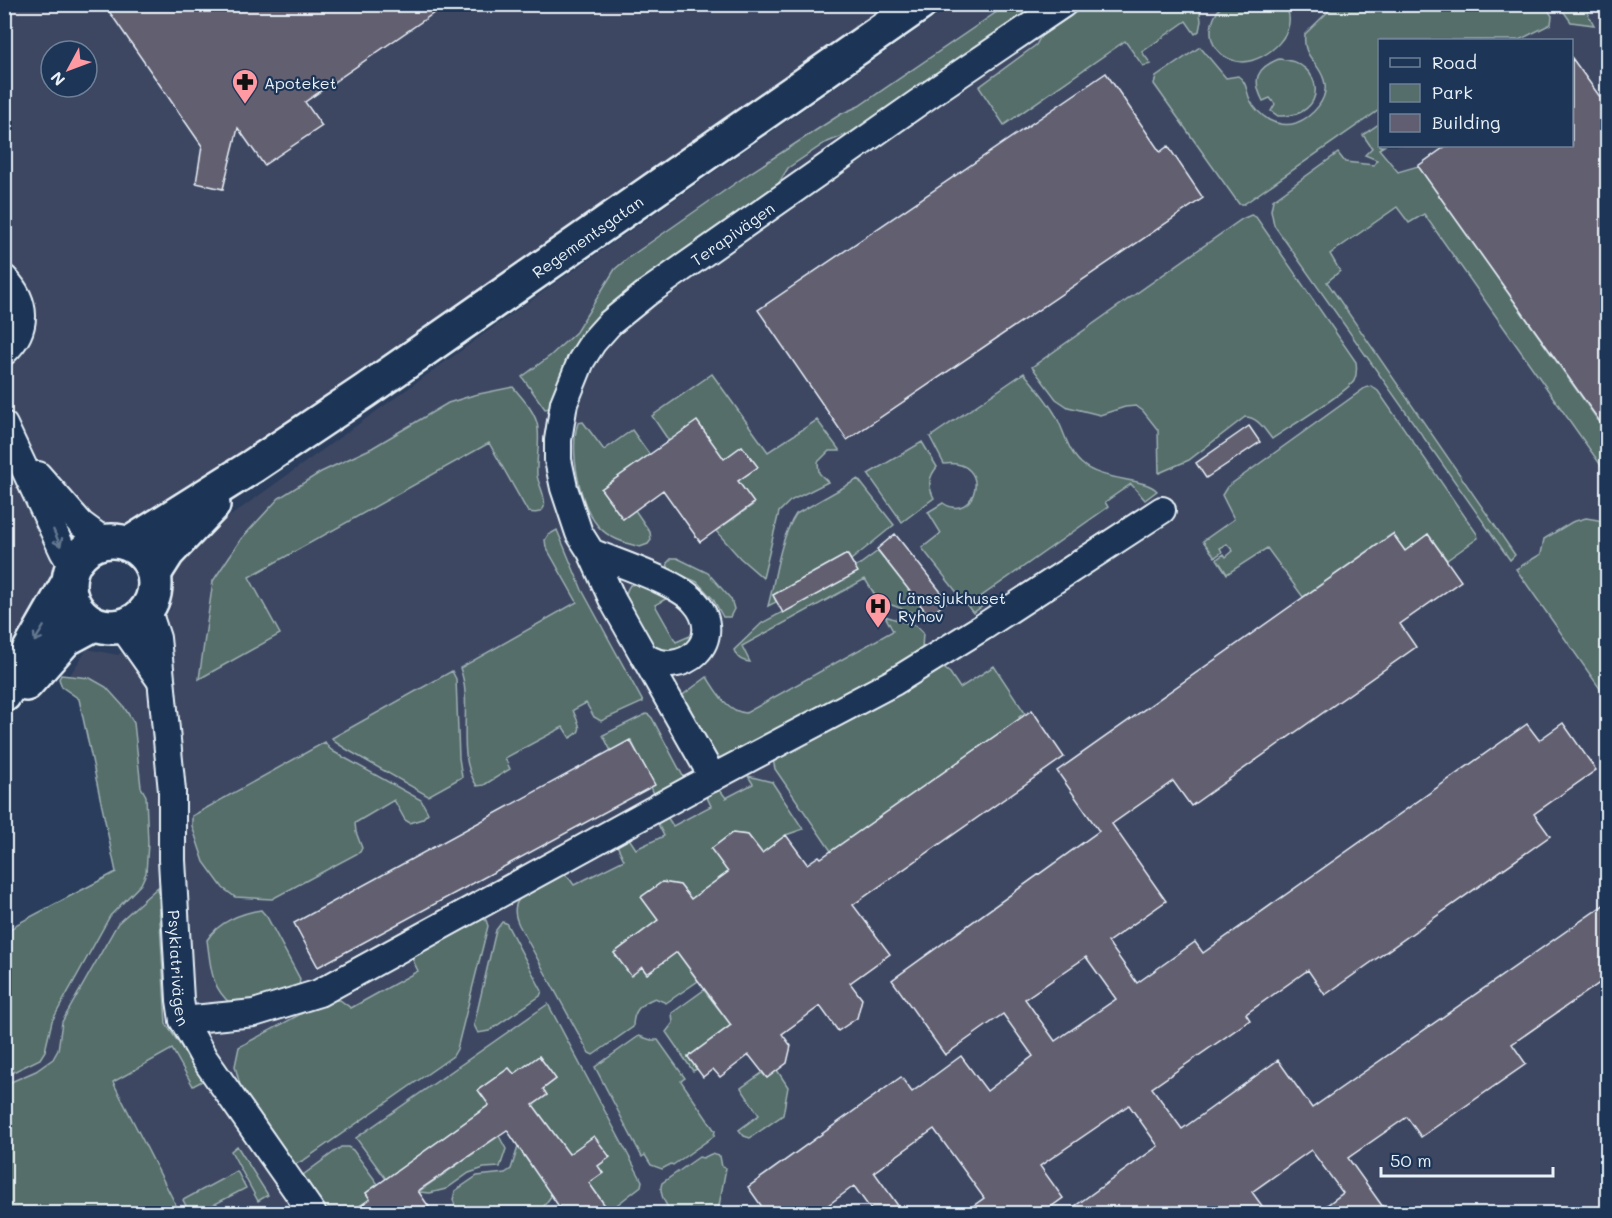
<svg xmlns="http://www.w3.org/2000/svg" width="1612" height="1218" font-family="Mali,sans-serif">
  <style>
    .built { fill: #3c4762; fill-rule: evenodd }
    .green { fill: #556e6b; stroke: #9eb0b2; stroke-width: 1.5 }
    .building { fill: #625e71; stroke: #e8f1f8; stroke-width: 1.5; fill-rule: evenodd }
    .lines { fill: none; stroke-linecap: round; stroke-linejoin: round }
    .minor-casing { stroke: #e8f1f8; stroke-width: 30 }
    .tertiary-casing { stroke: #e8f1f8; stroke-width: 38 }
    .minor { stroke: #1d3557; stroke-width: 26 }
    .tertiary { stroke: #1d3557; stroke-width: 33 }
    .oneway { stroke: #64778f }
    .labels { text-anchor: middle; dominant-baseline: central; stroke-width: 4.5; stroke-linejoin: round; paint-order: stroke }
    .poi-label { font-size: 16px; fill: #e8f1f8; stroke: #1d3557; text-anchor: start }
    .street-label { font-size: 16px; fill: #e8f1f8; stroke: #1d3557 }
  </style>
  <rect width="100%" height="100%" fill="#2b3d5c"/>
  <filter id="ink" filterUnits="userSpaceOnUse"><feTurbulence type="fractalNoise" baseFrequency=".0167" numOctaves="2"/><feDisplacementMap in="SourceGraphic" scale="12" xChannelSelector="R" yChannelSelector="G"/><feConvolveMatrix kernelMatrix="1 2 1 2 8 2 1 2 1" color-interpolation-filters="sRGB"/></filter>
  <g filter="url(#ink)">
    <!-- built -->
    <path class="built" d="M5,5h885l-756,522 -27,1 -26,11 -23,23 -14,48 -39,71zM51,51h36v36h-36z
      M953,5h654v1208h-1602l-1,-278 13,-11 99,-52 -37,-173 -17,-12 25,-38 31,6 53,-46 1,-34 36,-43 312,-224zM1380,40h192v106h-192z"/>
    <!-- green -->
    <path class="green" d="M1007,5h35l-174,121 -43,17 -37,25 -16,26 -143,100 -79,114 -5,1 -23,-32 28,-21 26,-24 39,-63 13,-11 122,-85 91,-59 18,-8z
      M1087,5h112l2,16 -2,10 -4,3 -9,-13 -44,31 9,12 -8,2 -18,-25 -121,84 -25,-38 57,-42 5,-9z
      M1222,5h63c16,26 -17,56 -43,57 -7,0 -15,-4 -21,-8 -16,-15 -11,-34 1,-49z
      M1335,5h210l7,11 -1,8 -32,16h-139l-1,70 -135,94h-5l-85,-120 2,-7 44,-30 26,31 12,-2c9,6 8,14 12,24 4,8 11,15 19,20 8,4 18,6 27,3 16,-6 34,-24 28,-43 -6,-20 -22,-22 -19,-46z
      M1559,5h38l-10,7 7,13 -23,-3z
      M1279,59c47,2 50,60 -1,57l-7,-5 4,-7 -5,-6 -7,3c-11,-21 -7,-33 16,-42z
      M1379,124l1,22h4l-5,3 19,23 20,-6 189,267v41l-183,-260 -15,9 -12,-16 -67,47 10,17 -13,11 188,273 -5,5 -236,-335 -3,-15 2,-10 65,-47 7,9 29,3 3,-5 -12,-5 7,-7 -9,-13z
      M1251,215l5,2 100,145c1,7 1,13 -2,19 -8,12 -66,47 -82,58 -8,-10 -14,-22 -27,-22l-56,43 -30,13 -1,-43 -15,-19 -7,-5 -11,1 -25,8 -32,-8 -12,-8 -24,-32 210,-148z
      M1024,373c11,13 22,26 31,41 9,16 12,36 26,49 20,19 64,14 76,28l-12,9 -14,-16 -26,18 3,5 -129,91 5,7 -11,8 -51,-65 19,-15 -13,-21 15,-9c32,22 52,-45 1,-39l-14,-27z
      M712,374l56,78 49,-32 23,31h-11l-11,11 1,11 9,9 -38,19 -11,11 -16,66 -23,-20 -24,-27 38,-27 -16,-23 20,-14 -16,-21 -18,13 -55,-18 -17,-25z
      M1371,386l7,5 99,143 1,4 -31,22 -19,-26 -23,17 -13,-17 -89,63 -36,-49 -40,26 -10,-15 7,-5 2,3 7,-6 -6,-7 -7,4 2,4 -7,5 -12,-16 31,-22 -12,-24 5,-8 138,-99z
      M513,387c9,11 20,22 24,36 4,16 -1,35 0,52 1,9 10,23 7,32 -3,7 -10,6 -16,5l-39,-69 -240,134 31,57 -81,45 14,-98 28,-42 38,-41 42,-26 51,-24 76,-45 26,-8z
      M583,422l21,28 28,-20 18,25 -49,34 22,30 12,-9 15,22 1,8 -3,4 -8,3c-15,-4 -32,-9 -42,-21 -19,-22 -29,-76 -20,-103z
      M922,442l15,25c-9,11 -9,19 -3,31l-32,24 -34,-48z
      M858,479l36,46 -43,35 -4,-6 -74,41 3,7 -8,4c8,-29 11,-66 28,-92z
      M1586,518l12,2 9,6 1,159 -5,8 -87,-124 25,-15 3,-15 28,-17z
      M557,530l25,60 61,112 -42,19 -7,-4 -8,-14 -13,7c4,13 14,20 -3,28l-7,-11 -58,31 5,11 -26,16 -7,1c-23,-34 -3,-81 -17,-118l117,-66 -31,-55 -1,-7 3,-5z
      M878,551l51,64 7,-5 -3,7h-9l-46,-17 -13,-21 -123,67 8,16c-9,-1 -13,-4 -16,-12l28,-27 95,-51 -2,-4z
      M672,558h5l31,15 23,26 3,10 -4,8h-7l-10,-18 -16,-17 -28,-12 -2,-7z
      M636,584l29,9 4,4 -14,8 21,37 16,-7 -2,6 -11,10c-8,0 -16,2 -23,-3 -9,-6 -30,-44 -30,-54 1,-5 2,-5 4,-9z
      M885,616l31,10 7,7 -1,16 -5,6 -184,105 -15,-3 -9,-6 -29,-54 27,-20c9,14 20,35 39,36l147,-82z
      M941,666l9,7 10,15 34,-22 31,47 -6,4 1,2 -189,132 -56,-82 -3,-14z
      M452,671l4,8 3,79 3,19 -34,19 -82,-47 -11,-7 -3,-4z
      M61,675l29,3 16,9 18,20 10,16 7,64 5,9 2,47 -2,30 -5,11 -31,32 -58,105 -7,30 -5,8 -35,17v-141l12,-11 99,-52 -37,-173 -17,-12 -3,-8z
      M646,714l3,1 3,3 33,62 -30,16 -4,-9 3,-2 -23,-45 -20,11 -8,-16z
      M325,742l4,6 5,4 87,48 7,13 -6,6 -12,4 -5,-3 -11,-20 -39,23 1,9 6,16 -2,4 -88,47 -37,-2 -12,-9 -19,-26 -12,-36v-10z
      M748,776l24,6 31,47 -17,6 -24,18 -14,-18 -16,-2 -21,16 17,23 -37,27 -11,-14 -18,-3 -21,15 17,23 -44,33 17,22 11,-8 5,7 30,-22 21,29 -32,22 -11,-5c-15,6 -22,13 -22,29l-40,28 -4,-2 -70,-128c-3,-6 -5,-13 -3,-20 3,-12 36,-28 48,-31l5,4 5,7 50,-25 -8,-17 12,-6 8,12 28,-13 -8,-16 10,-5 7,11 38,-20 -6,-13 12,-7 9,12 27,-14z
      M158,887l8,137 38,56 -11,6 -21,-37 -59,33 67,131h-175l-1,-128 32,-14 17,-12 5,-9 4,-28 56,-99z
      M261,910l6,7 33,62 -1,7 -6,6 -61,13c-22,-18 -21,-38 -25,-65 11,-18 34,-27 54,-30z
      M481,918l5,2 2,6 -31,123 -4,7 -149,104 -8,4 -5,-1 -50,-74 -6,-23 4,-19 88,-47h13l11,8 67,-37 -8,-17z
      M502,922l4,1 36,68 -2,5 -51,35 -11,2 -4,-8 22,-95z
      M704,990l27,35 -43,32 9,12 -4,2 -27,-39 7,-9 -1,-10z
      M548,1004l94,177 -1,5 -32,25 -20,-28 14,-10 -34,-19 -36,-49 14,-10 -4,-6 13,-10 -17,-23 -25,18 -5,-6 -31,22 11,15 -103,74 -30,-41z
      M639,1036l12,4h7l27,38 -4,3 34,50 -1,5 -41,29 -2,-1 -9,5 -11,-4 -6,-10 -3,2 -47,-90z
      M777,1070l11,17 -5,28 -33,23 -6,-2 -5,-6 20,-15 -18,-27 21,-15 5,5z
      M499,1136l7,13 -6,18 -16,1 -15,5 -23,16 -16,4 -12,-1z
      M237,1146l31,49 -10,6 -27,-50z
      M341,1147h7l5,3 25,34 -12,9 4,6 -21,14h-20l-26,-38z
      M518,1147l34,48 -14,19 -80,-1 -5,-13 2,-9 22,-15 28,-3 6,-4z
      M711,1154l9,2 2,11 4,1 -7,38 -6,7h-42c-5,-9 -13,-20 -9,-30l37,-26 4,1z
      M237,1171l9,17 -48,25h-8l-7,-13z"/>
    <!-- building -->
    <path class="building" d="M104,4h343l-142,98 17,24 -58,39 -26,-37 -15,61 -27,-6 6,-37z
      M1572,58l36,50v325l-190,-267 28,-20h126z
      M1106,73l54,79 8,-6 35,52 -356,242 -89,-130z
      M697,421l27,38 18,-13 16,21 -20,14 16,22 -54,39 -37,-52 -40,29 -22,-30z
      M1249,426l11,16 -54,36 -10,-15z
      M895,534l53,67 -19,15 -52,-67z
      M1393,534l12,17 23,-17 33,47 -61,43 16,23 -225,159 -18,-25 -61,43 54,77 -58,41 29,41 58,-41 8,11 324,-229 12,16 24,-17 33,47 -62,44 16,22 -225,159 -17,-25 -62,44 4,6 -98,68 30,41 96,-69 34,48 296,-206v75l-96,67 14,20 -105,73 -14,-20 -59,41 40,56h-73l28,-21 -32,-43 -59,42 16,22h-204l94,-68 -29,-41 -89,61 23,32 -22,16h-79l22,-16 -50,-69 -60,43 30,42h-30l-20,-28 -38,28h-49l-19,-27 153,-110 11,15 49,-36 26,35 46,-35 -30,-42 -58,41 -53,-75 207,-149 -42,-60zM1086,957l30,42 -61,42 -30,-42z
      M847,554l11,18 -75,41 -10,-18z
      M1032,710l32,47 -211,148 37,49 -40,29 12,16 -5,19 -19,13 -18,-25 -38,28 9,12 -4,17 -20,15 -18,-23 -29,22 -7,-8 -10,8 -15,-20 43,-32 -54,-73 -30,22 -5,-7 -11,9 -17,-23 44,-33 -17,-23 21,-15 18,3 11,14 37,-27 -17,-23 21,-16 16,2 14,18 24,-18 21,29 12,-8 2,2z
      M630,740l25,45 -337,182 -24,-44z
      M539,1056l17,23 -13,10 4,6 -14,10 36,49 25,-18 16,21 -12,9 5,7 -14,10 22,31h-47l-57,-84 -89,61 16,23h-85l21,-15 -4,-6 123,-88 -11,-15 31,-22 5,6z"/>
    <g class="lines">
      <!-- minor casing -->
      <g class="minor-casing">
        <g id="minor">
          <path d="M4,278c23,24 25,51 0,74"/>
          <path d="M4,425l59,126 9,15"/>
          <path d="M38,475l43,49 23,17"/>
          <path id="s1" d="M591,552c26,11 86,30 103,49 35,38 -12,81 -50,55l-31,-55 -22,-49 -12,-19 -15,-45 -6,-28v-20l6,-37 17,-42 12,-19 17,-19 37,-30 292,-205 124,-84"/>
          <path id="s2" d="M147,608l10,30 15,153v69l8,140 3,20 21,38 109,156"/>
          <path d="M122,626l38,54"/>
          <path d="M644,656l69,122"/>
          <path d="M183,1020l71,-7 65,-20 374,-205 201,-106 89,-55 179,-117"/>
        </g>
      </g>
      <!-- tertiary casing -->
      <g class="tertiary-casing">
        <g id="tertiary">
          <circle cx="112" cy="584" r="43"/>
          <path id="s3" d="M129,544l124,-78 112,-75 555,-387"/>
          <path d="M154,574l14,-22 45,-47"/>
          <path d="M26,684l40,-45 28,-15"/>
          <path d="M4,695l64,-112"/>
        </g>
      </g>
      <!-- minor -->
      <use href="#minor" class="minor"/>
      <!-- tertiary -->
      <use href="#tertiary" class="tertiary"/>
    </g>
    <!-- one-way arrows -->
    <defs><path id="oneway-shaft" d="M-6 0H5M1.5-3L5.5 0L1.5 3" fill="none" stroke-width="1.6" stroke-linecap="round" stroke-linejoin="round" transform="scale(1.5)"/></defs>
    <g class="oneway">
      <use href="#oneway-shaft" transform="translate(57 538) rotate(66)"/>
      <use href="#oneway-shaft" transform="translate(39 634) rotate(121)"/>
    </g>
  </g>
  <!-- icons -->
  <defs>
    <g id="pharmacy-pin" transform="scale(1.35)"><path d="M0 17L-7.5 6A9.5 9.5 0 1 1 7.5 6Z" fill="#ff9aa2" stroke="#1d3557"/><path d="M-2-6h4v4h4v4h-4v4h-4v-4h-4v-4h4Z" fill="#111"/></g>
    <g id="hospital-pin" transform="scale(1.35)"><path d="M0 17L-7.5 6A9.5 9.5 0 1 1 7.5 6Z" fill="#ff9aa2" stroke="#1d3557"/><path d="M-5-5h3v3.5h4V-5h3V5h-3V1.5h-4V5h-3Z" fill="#111"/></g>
  </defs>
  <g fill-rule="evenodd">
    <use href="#pharmacy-pin" x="245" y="82"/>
    <use href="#hospital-pin" x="878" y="606"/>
  </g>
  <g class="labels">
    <!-- poi labels -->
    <g class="poi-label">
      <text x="264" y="82">Apoteket</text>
      <text x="898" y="597">Länssjukhuset<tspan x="898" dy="18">Ryhov</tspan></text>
    </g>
    <!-- street labels -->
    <g class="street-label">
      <text stroke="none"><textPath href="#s1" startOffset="747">Terapivägen</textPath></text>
      <text stroke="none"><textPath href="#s3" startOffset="552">Regementsgatan</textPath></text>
      <text stroke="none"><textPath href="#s2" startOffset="362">Psykiatrivägen</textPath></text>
    </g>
  </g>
  <!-- margin -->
  <rect width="1612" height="1218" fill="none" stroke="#1d3557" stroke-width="24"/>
  <rect x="12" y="12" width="1588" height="1194" fill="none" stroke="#e8f1f8" stroke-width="2" filter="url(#ink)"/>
  <!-- legend -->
  <rect x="1378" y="39" width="195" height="108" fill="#1d3557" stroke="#6e8097" stroke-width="1.5"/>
  <rect x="1390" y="58" width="30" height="9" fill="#1d3557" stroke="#6e8097" stroke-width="1.5"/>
  <text x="1432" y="69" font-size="18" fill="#e8f1f8">Road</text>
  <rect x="1390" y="84" width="30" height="18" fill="#556e6b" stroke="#6e8097" stroke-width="1.5"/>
  <text x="1432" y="99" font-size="18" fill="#e8f1f8">Park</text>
  <rect x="1390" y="114" width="30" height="18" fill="#625e71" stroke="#6e8097" stroke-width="1.5"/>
  <text x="1432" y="129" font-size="18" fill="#e8f1f8">Building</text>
  <!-- north arrow -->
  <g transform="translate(69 69) rotate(229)"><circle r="28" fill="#1d3557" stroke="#6e8097" stroke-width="1.5"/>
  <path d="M0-4.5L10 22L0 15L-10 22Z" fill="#ff9aa2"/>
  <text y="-9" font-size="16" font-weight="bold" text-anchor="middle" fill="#e8f1f8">N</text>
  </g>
  <!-- scale -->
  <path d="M1381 1167v9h172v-9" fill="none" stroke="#e8f1f8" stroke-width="3"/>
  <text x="1390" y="1167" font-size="18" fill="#e8f1f8" stroke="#1d3557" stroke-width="4.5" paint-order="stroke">50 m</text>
</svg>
